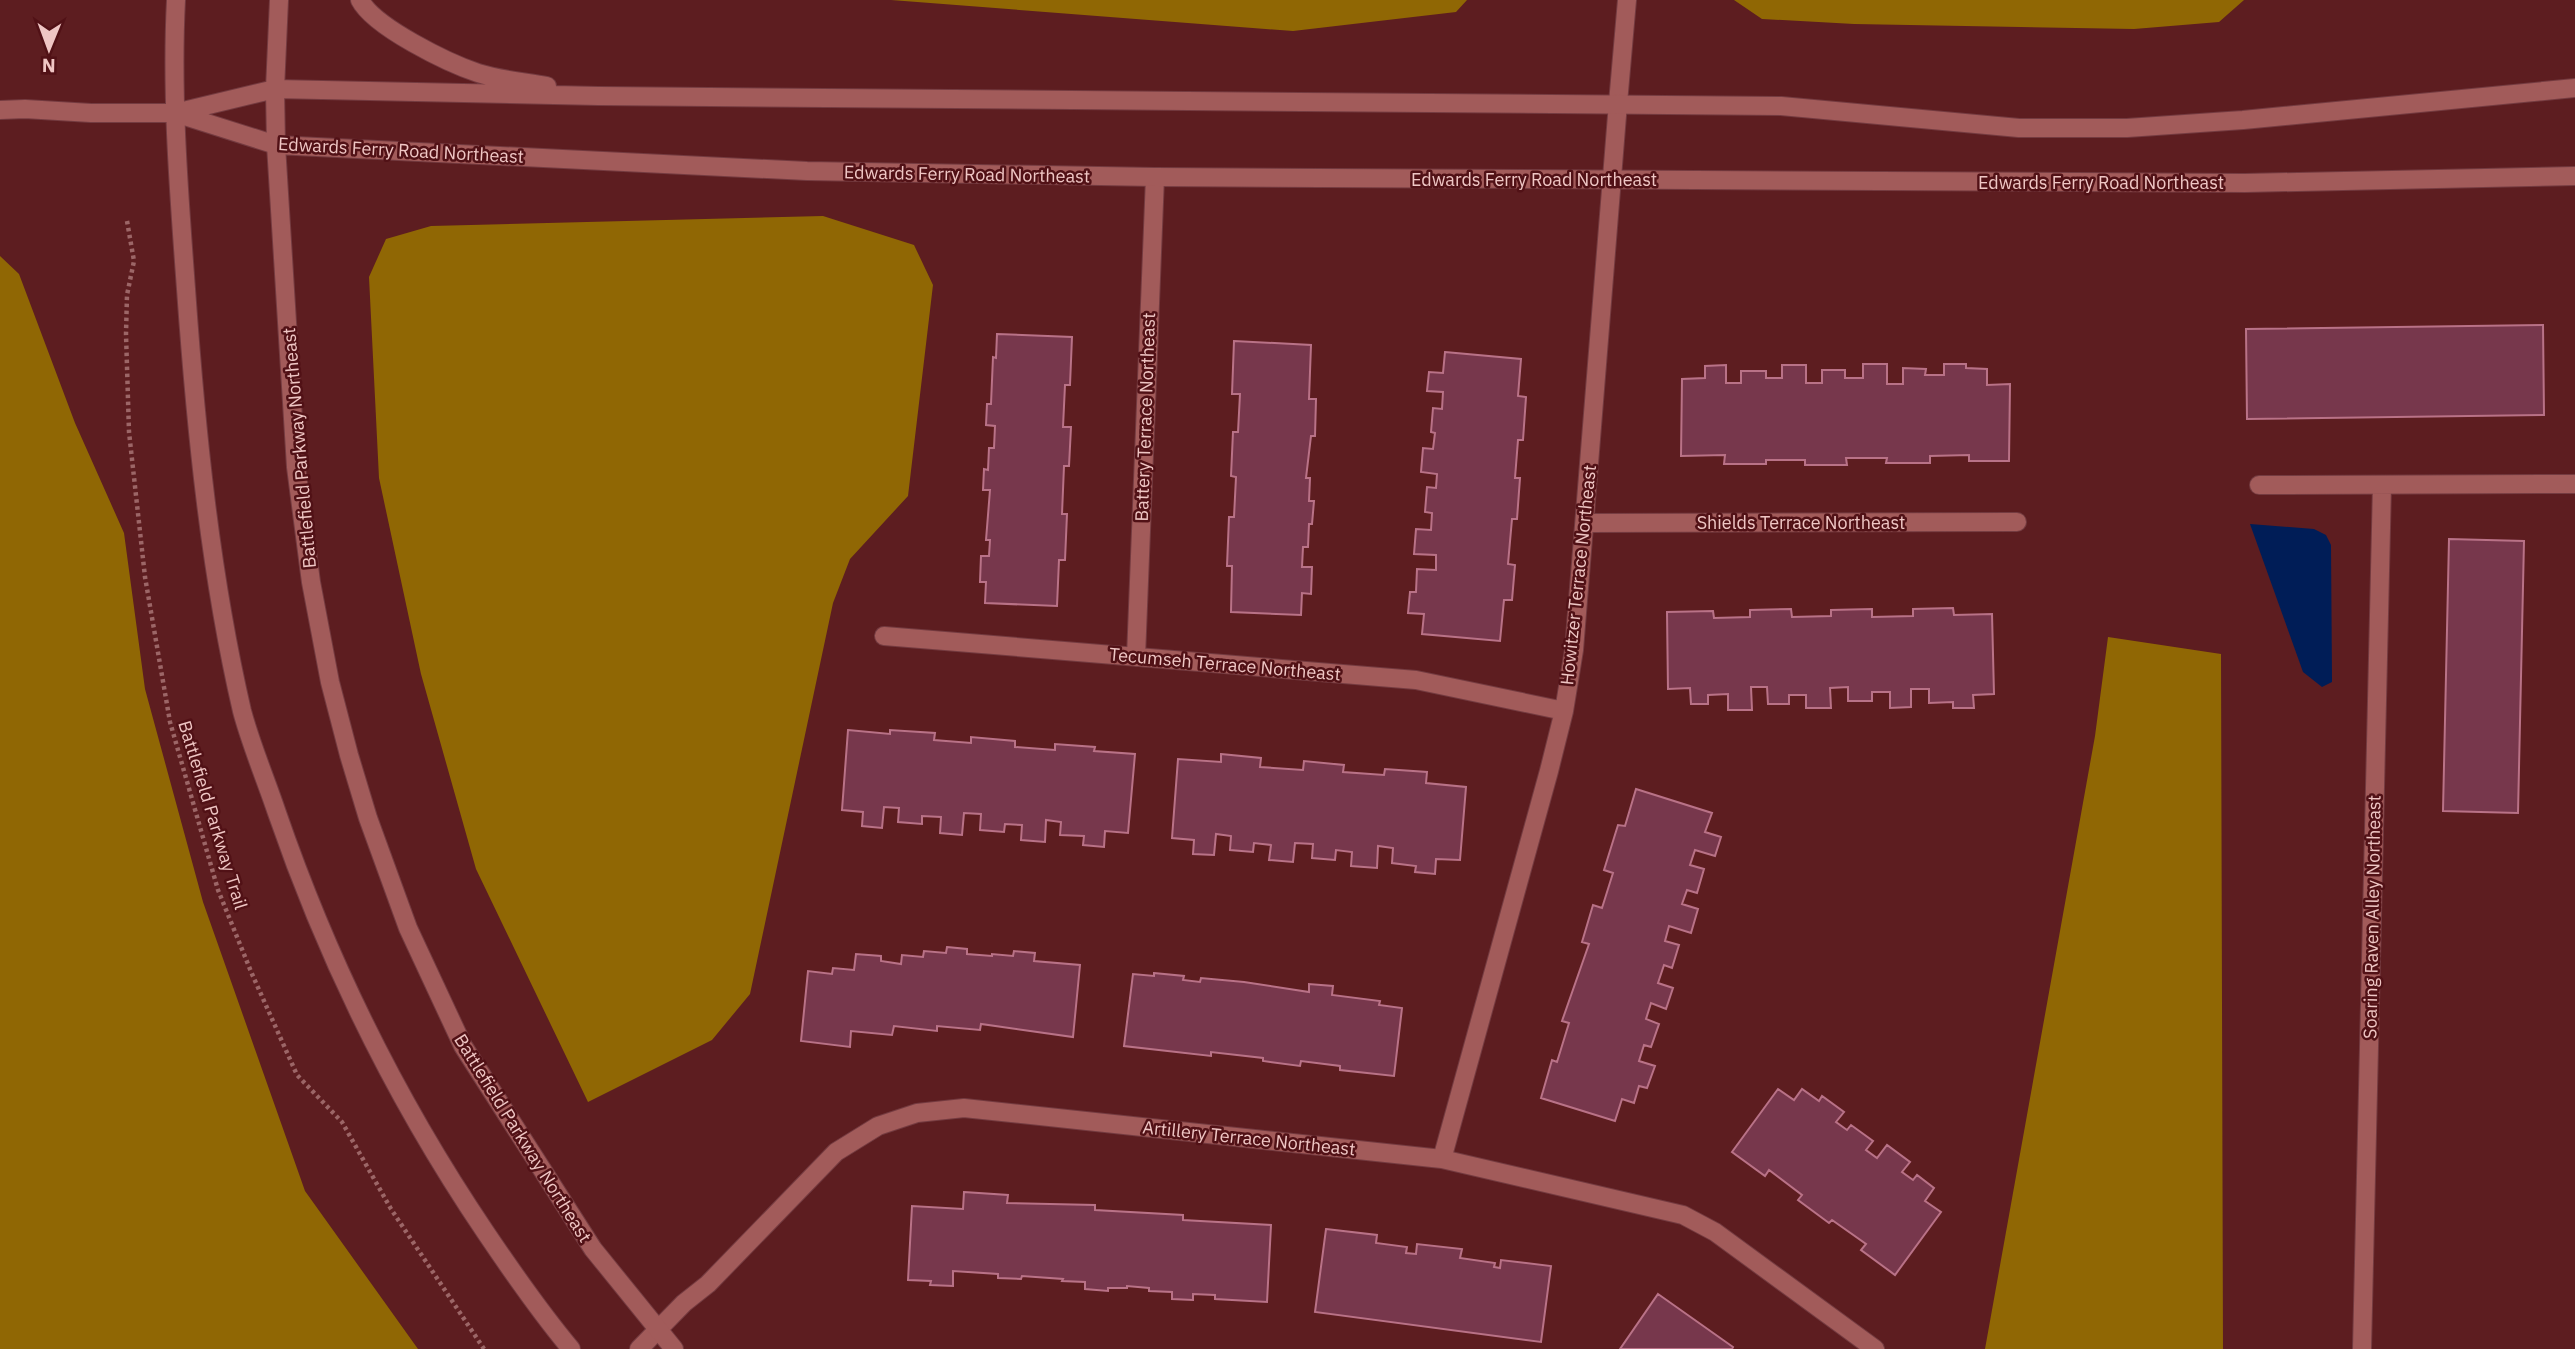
<svg xmlns="http://www.w3.org/2000/svg" width="2575" height="1349" font-family="'IBM Plex Sans',sans-serif">
  <style>
    .forest { fill: #906704 }
    .water { fill: #001d57 }
    .building { fill: #77374c; stroke: #b97287; stroke-width: 2 }
    .lines { fill: none; stroke-linecap: round; stroke-linejoin: round }
    .lane-casing { stroke: #743b40; stroke-width: 20 }
    .street-casing { stroke: #743b40; stroke-width: 20 }
    .secondary-casing { stroke: #743b40; stroke-width: 20 }
    .path { stroke: #9c6667; stroke-width: 4.5; stroke-dasharray: 3.5 3.5; stroke-linecap: butt }
    .lane { stroke: #a25b5a; stroke-width: 18 }
    .street { stroke: #a25b5a; stroke-width: 18 }
    .secondary { stroke: #a25b5a; stroke-width: 18 }
    .labels { text-anchor: middle; dominant-baseline: central; stroke-width: 5; stroke-linejoin: round; paint-order: stroke }
    .street-label { font-size: 18px; fill: #efc6c4; stroke: #511116 }
  </style>
  <rect width="100%" height="100%" fill="#5d1d20"/>
  <!-- forest -->
  <path class="forest" d="M891,0h576l-11,12 -163,19z
    M1734,0h510l-25,22 -85,7 -280,-5 -92,-5z
    M823,216l91,29 19,40 -25,211 -58,63 -17,44 -83,391 -38,46 -124,62 -112,-233 -55,-195 -42,-196 -10,-201 17,-38 45,-13z
    M0,256l19,18 56,149 49,110 21,156 58,213 102,289 113,158h-418z
    M2108,637l113,17 2,695h-238l110,-613z"/>
  <!-- water -->
  <path class="water" d="M2250,524l64,5 12,6 5,10 1,137 -10,5 -19,-15z"/>
  <!-- building -->
  <path class="building" d="M2543,325l1,90 -297,4 -1,-90z
    M997,334l75,3 -2,48h-5l-2,42h8l-2,39h-5l-2,48h5l-2,46h-6l-2,46 -72,-3 1,-21h-6l1,-26h8l1,-16h-4l4,-50h-7l1,-21 4,1 1,-22h5l1,-22 -9,-1 1,-21h4l2,-47 3,1z
    M1234,341l77,4 -2,54h7l-1,37h-4l-5,42h4l-1,23h5l-2,23h-3l-1,23h-5l-1,20h10l-1,27 -9,-1 -1,22 -70,-3 1,-46h-5l2,-49h5l2,-40 -5,-1 2,-44h5l2,-38h-8z
    M1445,352l76,7 -3,37 8,1 -3,43h-5l-3,38h5l-3,41h-5l-4,45 7,1 -3,35h-8l-4,41 -78,-7 2,-20 -16,-1 2,-21h6l1,-23 19,1v-15l-22,-1 2,-25 15,1 1,-17 -7,-1 2,-25 9,1 1,-14 -16,-2 2,-24 10,1 2,-16 -4,-1 2,-24 9,1 1,-17 -16,-1 2,-19 14,1z
    M1863,364h24v20h16v-16l23,1 -1,6h19v-11h22v4l21,1v16l23,-1 -1,77h-40v-6l-39,1v7h-44l1,-5h-41l1,7h-42v-5h-39v4h-42l1,-9 -44,1 1,-77 23,-1v-12l21,-1v18h15v-12h25v7h16v-13h24v18h16v-13h23v8h18z
    M2449,539l75,2 -6,272 -75,-2z
    M1953,608l1,7 38,-1 2,80 -21,1 1,13h-21v-6l-24,1v-14h-18v18l-21,1v-16h-18v9h-24v-14l-18,1 1,20h-25v-13h-17v9h-21l-1,-17h-16l1,23h-24v-16l-20,1v9h-17l-1,-16 -22,1 -1,-77 46,-1 1,7 36,-1v-7l41,-1 1,8 39,-1v-6l41,-1v8l41,-1v-7z
    M848,730l42,4v-4l45,3 -1,7 37,3v-6l44,4v6l40,3v-6l40,3 -1,4 41,3 -7,79 -23,-2 -1,16 -21,-2 1,-9 -24,-1 1,-13 -15,-2 -1,22 -24,-2 1,-15 -17,-1 -1,8 -24,-2 1,-16 -17,-1 -2,22 -22,-2 1,-16 -19,-1v8l-24,-2 1,-14 -15,-1 -2,21 -20,-2 1,-14 -21,-2z
    M1221,754l40,4 -1,9 43,3 1,-9 40,4 -1,7 41,3 1,-6 42,3 -1,11 40,4 -6,73 -24,-1 -1,15 -20,-2 1,-6 -24,-3 1,-15 -15,-2 -1,22 -26,-2 1,-14 -16,-2 -1,10 -23,-2 1,-14 -18,-1 -2,19 -24,-2 2,-15 -17,-2 -1,9 -23,-2 1,-14 -15,-2 -2,21 -21,-1 1,-14 -22,-2 6,-79 43,3z
    M1636,789l76,24 -7,19 16,5 -6,19 -20,-6 -5,15 14,4 -7,24 -10,-3 -5,14 16,5 -7,24 -22,-7 -4,15 14,4 -7,23 -8,-3 -6,18 15,5 -7,21 -15,-6 -5,16 13,5 -8,23 -7,-2 -5,16 16,5 -8,22 -8,-2 -5,17 -12,-4 -7,22 -74,-23 11,-38 5,2 12,-39 -7,-2 27,-77 -7,-2 11,-37 9,3 11,-35 -9,-3 14,-45 7,1z
    M947,947l20,2v5l25,2v-2l21,2 1,-5 21,2 -1,8 46,4 -7,72 -92,-13 -1,6 -43,-4v5l-43,-5 -2,9 -41,-4 -1,16 -49,-6 7,-70 24,3 1,-6 21,2 2,-16 25,2v5l20,3 1,-9 21,2 1,-6 22,2z
    M1154,973l30,3 -1,4 17,2 1,-4 43,4 65,10v-8l24,2 -1,9 48,6 -1,4 23,3 -8,68 -54,-6v-4l-39,-5 -1,5 -37,-5v-3l-52,-6v4l-87,-10 9,-72 21,2z
    M1778,1089l16,11 8,-11 17,12 3,-5 22,16 -8,10 11,8 4,-5 22,16 -7,9 11,8 10,-13 23,17 -8,10 11,8 4,-5 17,13 -9,13 16,11 -46,63 -34,-25 5,-6 -34,-24 -3,3 -31,-23 4,-5 -33,-25 -4,6 -33,-24z
    M964,1192l44,3 -1,8 88,2v5l88,5v5l88,5 -4,77 -52,-3v-4l-22,-1v6l-21,-1v-7l-23,-1v-3l-22,-2v2h-19v3l-23,-2v-7l-23,-1 1,-2 -41,-3 -1,3 -23,-1v-4l-45,-3v15l-23,-1 1,-4 -23,-1 4,-74 51,3z
    M1326,1229l51,6 -1,8 31,4 -1,6 10,1 1,-10 45,5 -2,9 35,5 -1,4 6,1 1,-8 50,6 -10,76 -226,-30z
    M1658,1294l75,53 -1,2h-112z"/>
  <g class="lines">
    <!-- lane casing -->
    <g class="lane-casing">
      <path id="lane" d="M1618,103l9,-103"/>
    </g>
    <!-- street casing -->
    <g class="street-casing">
      <path id="street" d="M2259,485l316,-1
        M1585,523l432,-1
        M884,636l532,44 148,31
        M1136,657l19,-480
        M1442,1159l107,-388 15,-60 10,-61 44,-547
        M639,1349l45,-46 24,-19 128,-132 42,-26 39,-13 47,-5 478,51 241,56 32,17 160,117
        M2362,1349l20,-864"/>
    </g>
    <!-- secondary casing -->
    <g class="secondary-casing">
      <path id="secondary" d="M176,0c-5,96 3,193 10,289 10,141 24,284 56,422 9,34 24,69 35,102 51,148 121,290 209,420 27,40 54,79 85,116
        M279,0l-4,89 1,56 20,322 15,115 19,100 19,73 19,63 40,110 55,118 130,203 81,100
        M360,0c14,27 88,63 118,73 22,7 47,9 69,13
        M0,110l25,-1 66,4h84l100,-24 324,7 1182,10 238,22h108l116,-8 332,-32
        M175,113l101,32 531,26 348,6 1090,6 330,-7"/>
    </g>
    <!-- path -->
    <path class="path" d="M127,221l7,40 -7,34 -1,39 3,98 16,145 25,145 48,168 34,84 45,101 45,47 49,87 93,140"/>
    <!-- lane -->
    <use href="#lane" class="lane"/>
    <!-- street -->
    <use href="#street" class="street"/>
    <!-- secondary -->
    <use href="#secondary" class="secondary"/>
  </g>
  <g class="labels">
    <!-- street labels -->
    <g class="street-label">
      <text transform="translate(401 150) rotate(3)">Edwards Ferry Road Northeast</text>
      <text transform="translate(967 174) rotate(1)">Edwards Ferry Road Northeast</text>
      <text x="1534" y="179">Edwards Ferry Road Northeast</text>
      <text x="2101" y="182">Edwards Ferry Road Northeast</text>
      <text transform="translate(1145 417) rotate(-88)">Battery Terrace Northeast</text>
      <text transform="translate(299 448) rotate(-95)">Battlefield Parkway Northeast</text>
      <text x="1801" y="522">Shields Terrace Northeast</text>
      <text transform="translate(1578 575) rotate(-84)">Howitzer Terrace Northeast</text>
      <text transform="translate(1225 664) rotate(5)">Tecumseh Terrace Northeast</text>
      <text transform="translate(213 815) rotate(73)">Battlefield Parkway Trail</text>
      <text transform="translate(2372 917) rotate(-89)">Soaring Raven Alley Northeast</text>
      <text transform="translate(523 1138) rotate(58)">Battlefield Parkway Northeast</text>
      <text transform="translate(1249 1138) rotate(6)">Artillery Terrace Northeast</text>
    </g>
  </g>
  <!-- north arrow -->
  <g transform="translate(49 49) rotate(181)" stroke="#511116" stroke-width="5" paint-order="stroke">
  <path d="M0-5L12 26L0 18L-12 26Z" fill="#efc6c4"/>
  <text y="-10" font-size="19" font-weight="bold" text-anchor="middle" fill="#efc6c4">N</text>
  </g>
</svg>
